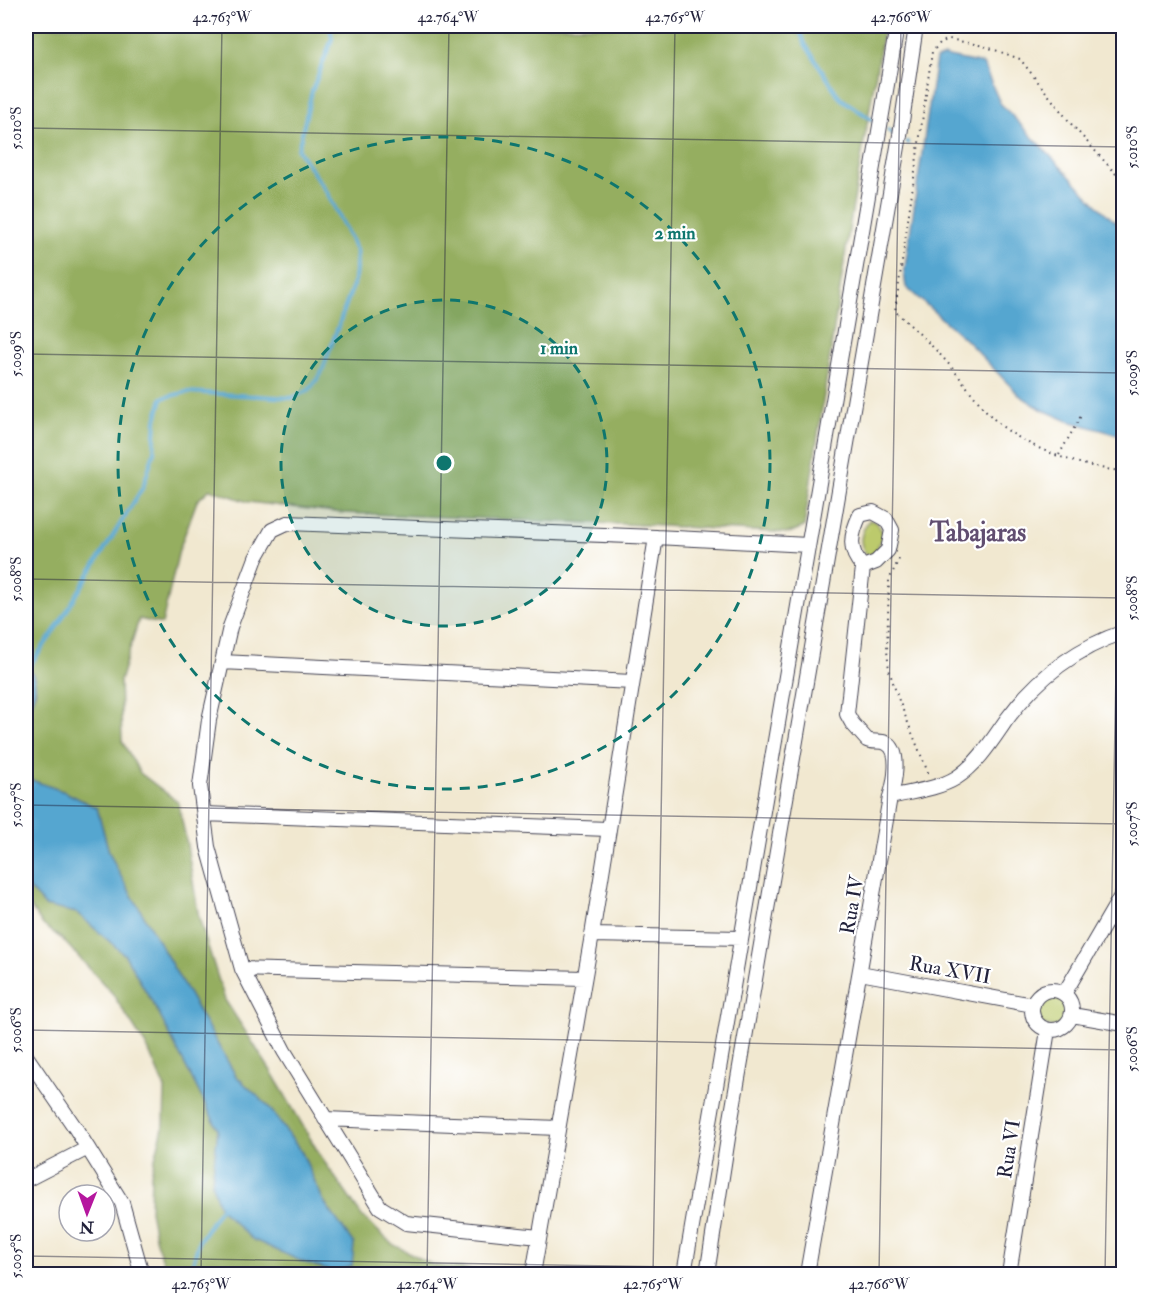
<svg xmlns="http://www.w3.org/2000/svg" width="1149" height="1300" font-family="'IM FELL Double Pica',serif">
  <style>
    .green { fill: #bcca6c; stroke: #6f7654; stroke-width: 1.5 }
    .forest { fill: #95ae60; stroke: #5c684e; stroke-width: 1.5 }
    .water { fill: #55a6d0; stroke: #3c6486; stroke-width: 1.5 }
    .lines { fill: none; stroke-linecap: round; stroke-linejoin: round }
    .stream { stroke: #55a6d0; stroke-width: 4 }
    .minor-casing { stroke: #414051; stroke-width: 16 }
    .path { stroke: #414051; stroke-width: 2; stroke-dasharray: 1.5 4.5; stroke-linecap: butt }
    .minor { stroke: #fff; stroke-width: 14 }
    .ticks { fill: none; stroke: #22223b; stroke-width: 1.5; stroke-opacity: 0.45 }
    .ring { fill: none; stroke: #0f766e; stroke-width: 3; stroke-dasharray: 10 8 }
    .labels { text-anchor: middle; dominant-baseline: central; stroke-width: 4.5; stroke-linejoin: round; paint-order: stroke }
    .street-label { font-size: 20px; fill: #22223b; stroke: #fff }
    .district-label { font-size: 26px; font-weight: bold; fill: #614e70; stroke: #fff }
    .centre { fill: #0f766e; stroke: #fff; stroke-width: 3 }
    .ring-label { font-size: 18px; text-anchor: middle; font-weight: bold; fill: #0f766e; stroke: #fff; stroke-width: 4.5; stroke-linejoin: round; paint-order: stroke }
    .neatline { fill: none; stroke: #22223b; stroke-width: 2 }
    .ticks-label { font-size: 15px; text-anchor: middle; fill: #22223b }
  </style>
  <rect width="100%" height="100%" fill="#fff"/>
  <filter id="ink" filterUnits="userSpaceOnUse"><feTurbulence type="fractalNoise" baseFrequency=".0167" numOctaves="2"/><feDisplacementMap in="SourceGraphic" scale="12" xChannelSelector="R" yChannelSelector="G"/><feConvolveMatrix kernelMatrix="1 2 1 2 8 2 1 2 1" color-interpolation-filters="sRGB"/></filter>
  <filter id="wash" filterUnits="userSpaceOnUse"><feTurbulence type="fractalNoise" baseFrequency=".008" numOctaves="4" result="noise"/><feDisplacementMap in="SourceGraphic" scale="24" xChannelSelector="R" yChannelSelector="G"/><feGaussianBlur stdDeviation="1.35" result="paint"/><feColorMatrix in="noise" values="0 0 0 0 0 0 0 0 0 0 0 0 0 0 0 0 0 1.4 0 .05"/><feComposite in="paint" operator="in"/></filter>
  <g filter="url(#wash)">
    <rect width="100%" height="100%" fill="#f1e8d0"/>
    <!-- green -->
    <path class="green" d="M869,520l7,2 7,11 -6,16 -6,6h-4c-10,-12 -6,-23 2,-35z
      M1035 1010a17 17 0 1 1 34 0a17 17 0 1 1-34 0Z"/>
    <!-- forest -->
    <path class="forest" d="M26,26h858l-34,197 -46,304 -15,6 -145,-8 -301,-12 -95,-11 -38,-13 -13,12 -18,49 -17,74 -23,-5 -19,62 2,60 18,32 38,29 8,37 13,79 26,82 46,71 50,86 41,59 30,28 41,21 59,7 5,2h-326l-5,-5 -10,-27 -6,-31 1,-38 13,-49 1,-35 -17,-40 -36,-56 -50,-54 -19,-14 -17,-24v-16l19,21 32,7 48,42 33,57 60,117 -6,55 141,60 -29,-42 -22,-49 -34,-47 -32,-30 -117,-203 -10,-21 -12,-44 -32,-16 -34,-12 -5,-8v-58l10,-23 -3,-18 -7,-8v-360l4,-3 6,-37 1,-45 -8,-26 -3,-2z"/>
    <!-- water -->
    <path class="water" d="M944,56l39,8 17,39 98,103 25,23v207l-55,-15 -27,-12 -22,-14 -52,-54 -61,-54 -2,-13 32,-215z
      M26,665c16,18 8,30 0,49z
      M26,772l5,8 34,12 32,16 12,44 10,21 117,203 32,30 34,47 22,49 30,42 -2,22 -19,6 -30,-10 -51,-23 -32,-30 -8,-25 6,-55 -60,-117 -33,-57 -48,-42 -32,-7 -19,-21z"/>
    <g class="lines">
      <!-- stream -->
      <path class="stream" d="M798,26l7,18 35,54 34,23
        M888,130l5,4
        M907,142l1,1
        M28,668l25,-35 90,-146 11,-35 2,-32 6,-22 25,-6 105,6 17,-8 12,-16 34,-94 2,-28 -29,-58 -30,-44 14,-59 20,-52 -2,-13
        M190,1274l9,-33 21,-32"/>
    </g>
  </g>
  <g filter="url(#ink)">
    <g class="lines">
      <!-- minor casing -->
      <g class="minor-casing">
        <path id="minor" d="M873,512l13,7 6,11 -4,20 -12,12 -13,5c-16,-17 -12,-33 -3,-52z
          M222,662l410,20
          M890,797c21,-5 48,-8 66,-19 22,-14 37,-39 51,-59 30,-41 69,-71 117,-87
          M204,814l404,15
          M592,935l149,3
          M242,969l341,9
          M860,973l173,32
          M1032 1010a20 20 0 1 1 40 0a20 20 0 1 1-40 0Z
          M1064,994l60,-103
          M1072,1015l52,9
          M26,1056l50,73 46,74 20,71
          M325,1119l233,9
          M26,1180l62,-32
          M539,1237l-133,-14 -26,-16 -96,-156 -42,-82 -34,-122 -8,-61 9,-66 21,-93 26,-69 16,-28 15,-7 369,14 152,8
          M533,1274l59,-339 64,-398
          M684,1274l213,-1248
          M707,1274l23,-149 170,-990 16,-109
          M807,1274l83,-477c4,-12 12,-47 -4,-54 -6,-3 -13,0 -19,-3l-15,-17 -5,-9 16,-147
          M1009,1274l39,-244"/>
      </g>
      <!-- path -->
      <path class="path" d="M1124,183l-52,-58 -52,-66 -36,-13 -35,-7 -9,4 -8,9 -37,259c21,20 43,39 61,62 13,16 25,34 41,49 29,26 88,47 127,49
        M1059,455l23,-41
        M899,559l-10,21 -2,71 2,19 9,28 31,77"/>
      <!-- minor -->
      <use href="#minor" class="minor"/>
    </g>
  </g>
  <!-- ticks -->
  <path class="ticks" d="M26,128l1098,19M26,354l1098,19M26,579l1098,19M26,805l1098,19M26,1030l1098,20M26,1256l1064,18M201,1274l21,-1248M427,1274l22,-1248M653,1274l22,-1248M879,1274l22,-1248M1105,1274l19,-1044"/>
  <!-- distance rings -->
  <circle cx="444" cy="463" r="163" fill="#0f766e" fill-opacity=".12"/>
  <g class="ring">
    <circle cx="444" cy="463" r="163"/>
    <circle cx="444" cy="463" r="326"/>
  </g>
  <g class="labels">
    <!-- street labels -->
    <g class="street-label">
      <text transform="translate(852 905) rotate(-80)">Rua IV</text>
      <text transform="translate(950 970) rotate(10)">Rua XVII</text>
      <text transform="translate(1009 1149) rotate(-81)">Rua VI</text>
    </g>
    <!-- district labels -->
    <g class="district-label">
      <text x="978" y="533">Tabajaras</text>
    </g>
  </g>
  <circle cx="444" cy="463" r="9" class="centre"/>
  <g class="ring-label">
    <text x="675" y="239">2 min</text>
    <text x="559" y="354">1 min</text>
  </g>
  <!-- margin -->
  <rect width="1149" height="1300" fill="none" stroke="#fff" stroke-width="66"/>
  <!-- north arrow -->
  <g transform="translate(87 1213) rotate(181)"><circle r="28" fill="#ffffff" stroke="#a7a7b1" stroke-width="1.5"/>
  <path d="M0-4.5L10 22L0 15L-10 22Z" fill="#b5179e"/>
  <text y="-9" font-size="16" font-weight="bold" text-anchor="middle" fill="#22223b">N</text>
  </g>
  <rect x="33" y="33" width="1083" height="1234" class="neatline"/>
  <g class="ticks-label">
    <text x="222" y="22">42.763°W</text>
    <text x="448" y="22">42.764°W</text>
    <text x="675" y="22">42.765°W</text>
    <text x="901" y="22">42.766°W</text>
    <text transform="translate(16 128) rotate(-90)" y="5">5.010°S</text>
    <text transform="translate(1132 147) rotate(-90)" y="5">5.010°S</text>
    <text transform="translate(16 354) rotate(-90)" y="5">5.009°S</text>
    <text transform="translate(1132 373) rotate(-90)" y="5">5.009°S</text>
    <text transform="translate(16 579) rotate(-90)" y="5">5.008°S</text>
    <text transform="translate(1132 598) rotate(-90)" y="5">5.008°S</text>
    <text transform="translate(16 805) rotate(-90)" y="5">5.007°S</text>
    <text transform="translate(1132 824) rotate(-90)" y="5">5.007°S</text>
    <text transform="translate(16 1030) rotate(-90)" y="5">5.006°S</text>
    <text transform="translate(1132 1049) rotate(-90)" y="5">5.006°S</text>
    <text transform="translate(16 1256) rotate(-90)" y="5">5.005°S</text>
    <text x="201" y="1289">42.763°W</text>
    <text x="427" y="1289">42.764°W</text>
    <text x="653" y="1289">42.765°W</text>
    <text x="879" y="1289">42.766°W</text>
  </g>
</svg>
